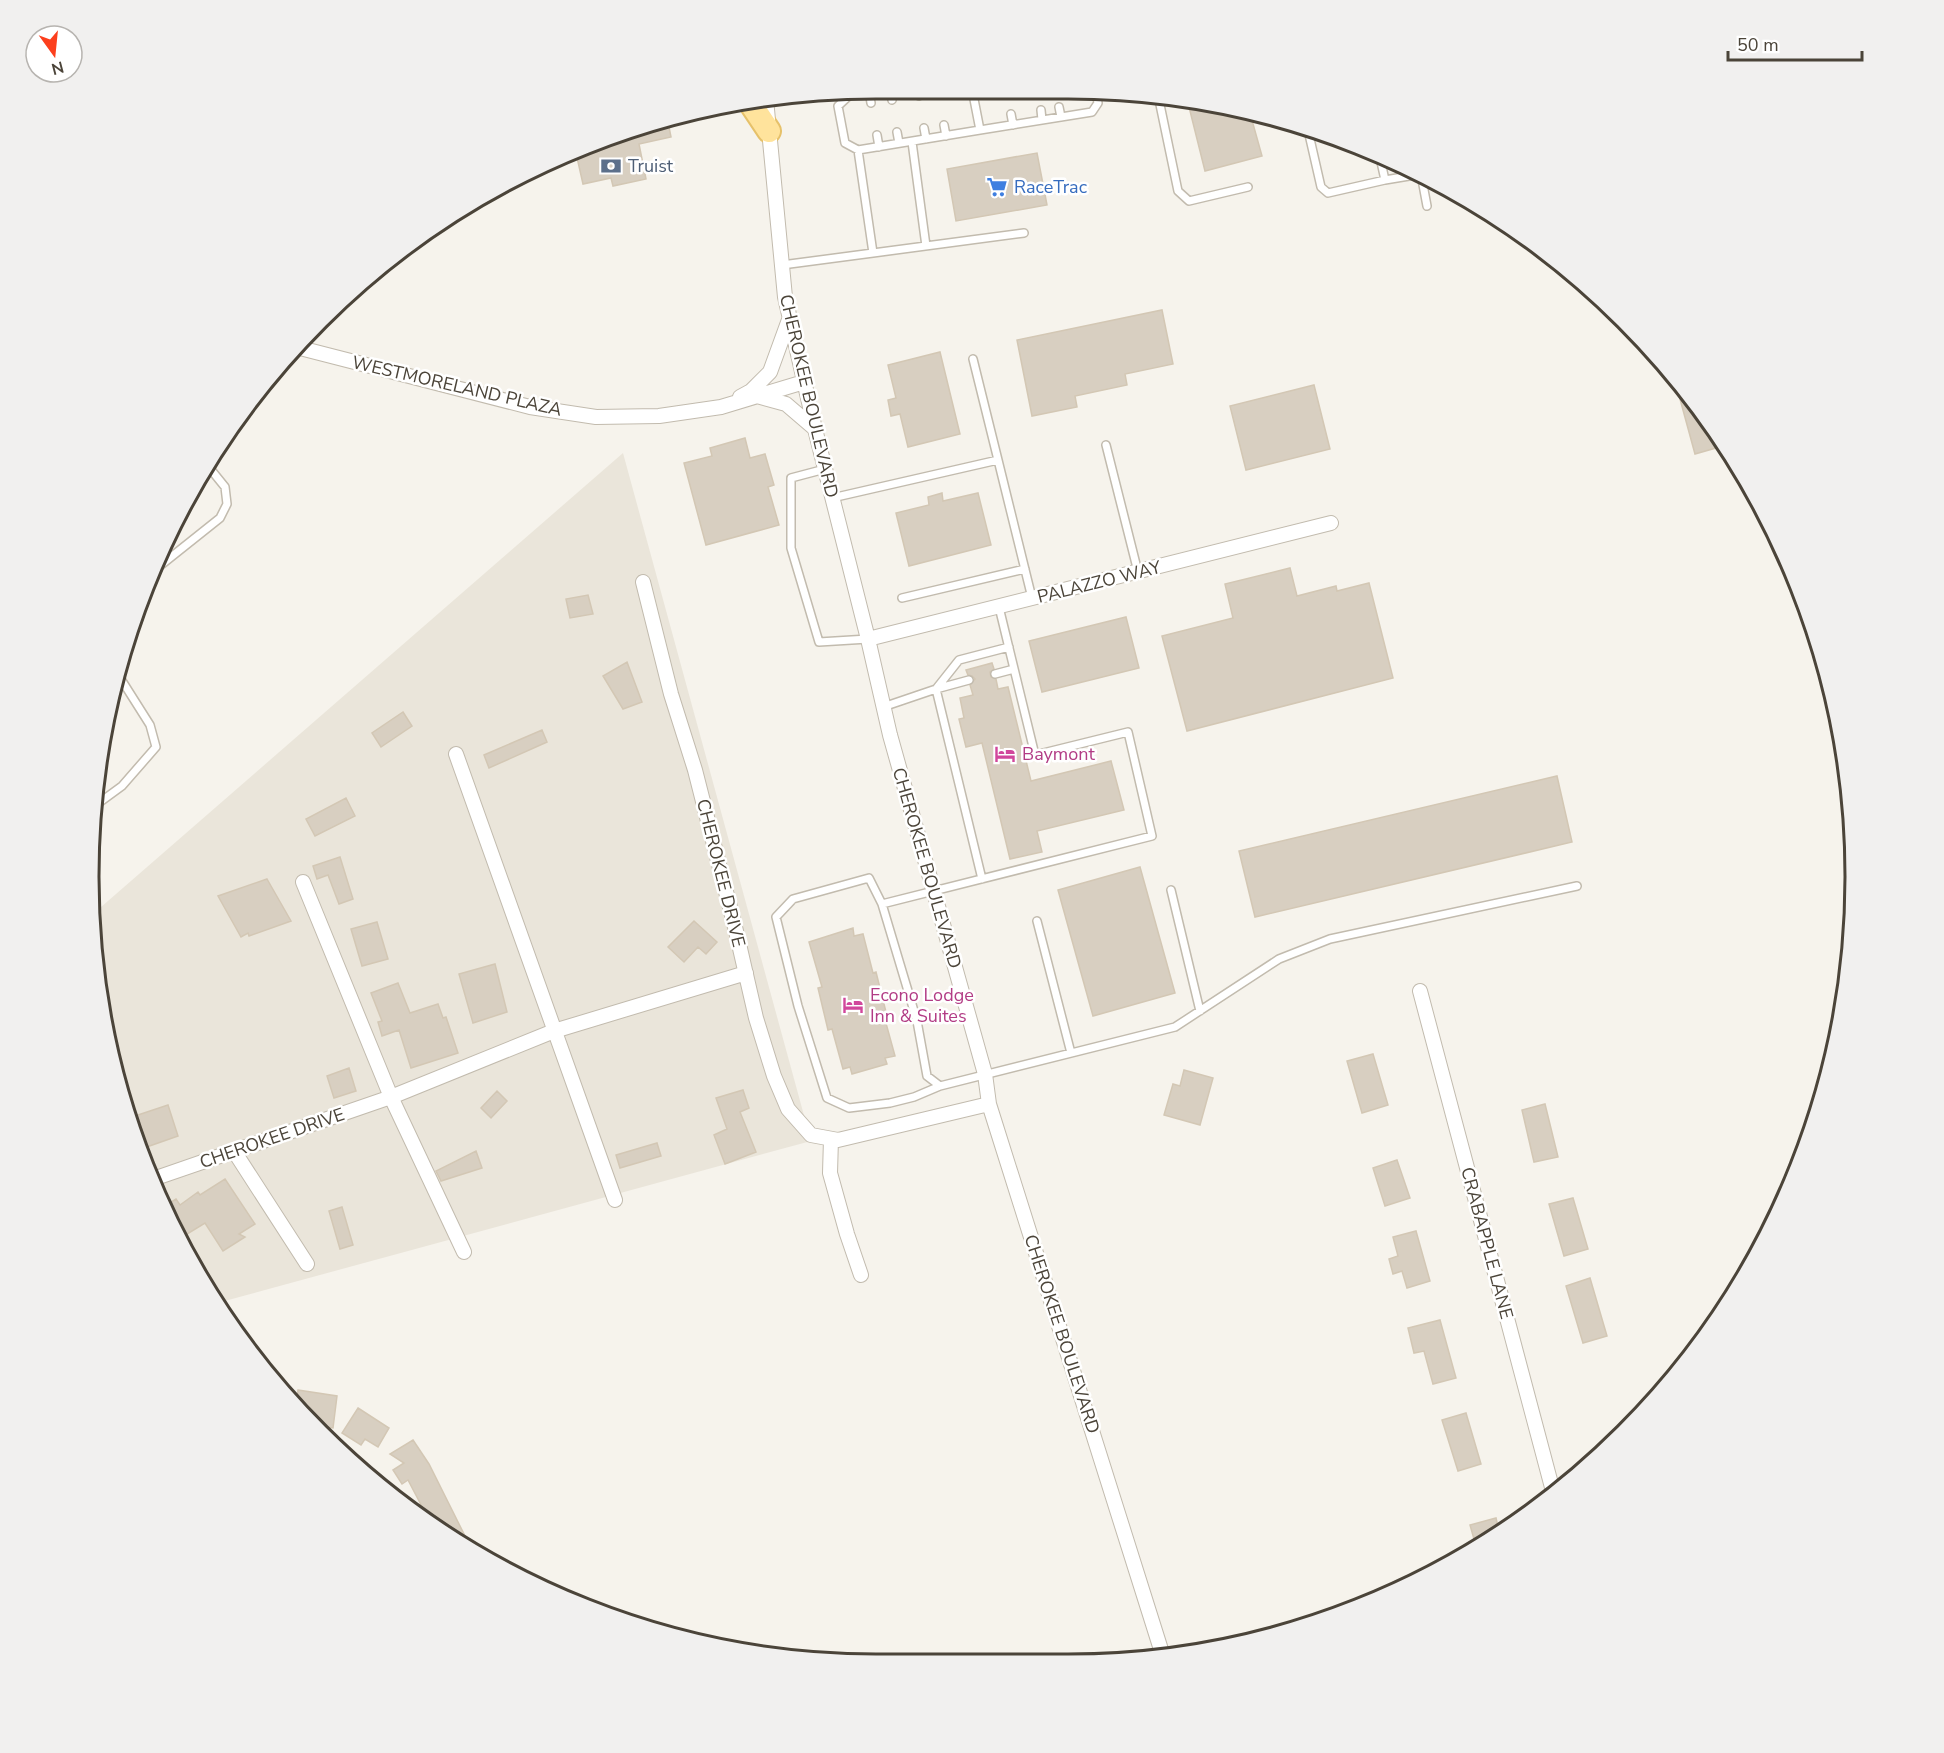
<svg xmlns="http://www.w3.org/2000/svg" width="1944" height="1753" font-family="'Nunito Sans',sans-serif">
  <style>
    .residential { fill: #eae5da }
    .building { fill: #d8cfc1; stroke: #d3c7b4; stroke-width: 1.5 }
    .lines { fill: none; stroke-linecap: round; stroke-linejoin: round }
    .lane-casing { stroke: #c2bbae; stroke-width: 10 }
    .street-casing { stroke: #c2bbae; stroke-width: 16 }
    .primary-casing { stroke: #e6c16a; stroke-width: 26 }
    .lane { stroke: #fff; stroke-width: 7 }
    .street { stroke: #fff; stroke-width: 14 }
    .primary { stroke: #ffe39c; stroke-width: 22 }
    .labels { text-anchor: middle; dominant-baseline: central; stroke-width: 5; stroke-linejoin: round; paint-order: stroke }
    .service-label { font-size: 18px; fill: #4e5e75; stroke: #fff; text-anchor: start }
    .shop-label { font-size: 18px; fill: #366cbe; stroke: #fff; text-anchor: start }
    .street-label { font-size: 18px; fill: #4b4439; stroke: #fff }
    .hotel-label { font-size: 18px; fill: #b23c85; stroke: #fff; text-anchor: start }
    .rim { fill: none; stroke: #4b4439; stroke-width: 3 }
  </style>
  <rect width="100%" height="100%" fill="#f6f3ec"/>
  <!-- residential -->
  <path class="residential" d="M623,453l188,688 -590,161 -51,-77 -55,-145 -22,-166z"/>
  <!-- building -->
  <path class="building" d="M1187,99l34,5 29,9 12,43 -57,15z
    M668,122l3,15 -32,7 7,35 -33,7 -2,-8 -28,6 -7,-31z
    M1037,153l10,52 -91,16 -9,-52z
    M1162,310l11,54 -48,10 2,11 -52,11 2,11 -45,9 -15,-76z
    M940,352l20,82 -52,13 -8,-33 -9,2 -3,-16 8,-2 -8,-33z
    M1674,377l19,20 30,49 -28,8z
    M1314,385l16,64 -84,21 -16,-64z
    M745,438l5,20 15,-4 9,31 -6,2 11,38 -73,20 -22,-82 28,-7 -2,-8z
    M942,493l1,8 35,-8 13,52 -82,21 -13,-53 33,-8 -1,-8z
    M1290,568l7,28 39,-10 1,5 32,-8 24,95 -206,53 -25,-95 71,-18 -8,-34z
    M588,595l5,19 -23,4 -4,-19z
    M1126,617l13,51 -97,24 -13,-51z
    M627,662l15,40 -19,7 -20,-33z
    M992,663l2,6 -4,3 1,5 5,2 2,10 10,-2 23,94 80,-20 13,49 -87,21 5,21 -32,7 -28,-116 -16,4 -7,-28 5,-1 -4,-20 13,-3 -3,-10 5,-6 -3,-3 -4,-1 -2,-5z
    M403,712l9,14 -31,21 -9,-14z
    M542,730l5,12 -58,26 -5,-13z
    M1557,776l15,66 -317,75 -16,-66z
    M346,798l9,18 -40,20 -9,-17z
    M340,857l13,42 -14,5 -11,-29 -11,4 -4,-13z
    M1140,867l35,126 -82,23 -35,-126z
    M267,879l24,42 -42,15 -1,-3 -7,4 -23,-41z
    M694,921l23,21 -11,12 -8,-7 -14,15 -16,-15z
    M377,922l11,37 -26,7 -11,-37z
    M853,928l1,8 9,-2 10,39 3,-1 11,44h-3l11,40 -10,2 2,6 -35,10 -2,-7 -7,2 -11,-40 -4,1 -10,-42 4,-1 -13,-45z
    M495,964l12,48 -34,11 -14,-49z
    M398,983l12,30 28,-9 5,14 3,-1 12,36 -47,15 -12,-38 -17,6 -4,-14 4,-1 -11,-28z
    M1373,1054l15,51 -26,8 -15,-52z
    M349,1068l7,23 -22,7 -7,-22z
    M1184,1070l29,8 -13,47 -36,-10 9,-31 7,2z
    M743,1090l6,18 -9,4 16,40 -31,12 -11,-29 13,-6 -11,-31z
    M497,1091l10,10 -16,17 -10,-10z
    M1545,1104l13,53 -24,5 -12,-52z
    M168,1105l10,31 -37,13 -12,-31z
    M657,1143l4,13 -41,12 -4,-13z
    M476,1151l6,17 -41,13 -5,-10z
    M1397,1160l13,38 -25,8 -12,-38z
    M225,1179l30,45 -16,10 6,3 -22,14 -18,-28 -26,16 -9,-14 -7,-18 13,-8 4,6 18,-13 2,3z
    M1573,1198l15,51 -24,7 -15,-52z
    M342,1207l11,38 -13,4 -11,-38z
    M1416,1231l14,50 -23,7 -5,-17 -9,3 -4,-15 9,-3 -5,-19z
    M1590,1278l17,58 -24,7 -17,-57z
    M1440,1320l16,58 -23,6 -9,-33 -10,2 -6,-25z
    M298,1390l39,6 -4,32 -18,-3 -19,-18z
    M358,1408l31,20 -11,19 -13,-8 -4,6 -19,-12z
    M1466,1413l15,51 -23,7 -16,-51z
    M413,1440l16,24 42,84 -41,-26 -22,-42 -6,4 -9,-14 11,-7 -14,-9z
    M1496,1518l3,13 -23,15 -6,-21z"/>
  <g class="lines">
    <!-- lane casing -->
    <g class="lane-casing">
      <path id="lane" d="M890,89l2,11
        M918,89l1,7
        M938,89l1,3
        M869,90l2,13
        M1158,95l20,96 11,10 59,-14
        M1059,107l2,10
        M1041,110l1,10
        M1011,114l2,11
        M944,125l2,11
        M924,128l2,11
        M980,130l112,-18 6,-9 -2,-13
        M1308,130l13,57 7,6 57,-13 -6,-27
        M897,132l2,11
        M877,135l2,12
        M912,142l14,104
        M858,150l-13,-7 -7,-37 15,-14 27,-3
        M1421,174l6,32
        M1385,180l36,-6
        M873,253l151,-20
        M782,265l91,-12 -15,-103 122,-20 -8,-41
        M973,359l25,101
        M1106,445l32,127
        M825,469l-34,9v70l28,94 49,-3
        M832,498l166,-38 34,138
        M156,569l64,-51 7,-14 -2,-17 -17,-21
        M902,598l123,-29
        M999,607l36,148 93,-23 24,104 -270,68 35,117 10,55 13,10 235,-59 104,-68 51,-20 247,-53
        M995,674l19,-5
        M936,689l23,-29 50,-13
        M936,689l33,-9
        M883,707l53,-18 46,190
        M96,805l26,-19 34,-39 -6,-22 -31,-49
        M1171,890l29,121
        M882,904l-13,-26 -76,21 -17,18 22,89 29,92 22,10 41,-5 24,-6 26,-11
        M1037,921l34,132"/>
    </g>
    <!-- street casing -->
    <g class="street-casing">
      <path id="street" d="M766,99l19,198 30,132 53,210 22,96 95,339 4,30 174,552
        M300,348l230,59 66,10 63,-1 62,-9 83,-25
        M757,396l29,8 28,24
        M740,397l11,-6 19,-19 20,-55
        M643,582l28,112 24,76 41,161 20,87 18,58 14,33 23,26 27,5 151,-36
        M868,639l463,-116
        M456,754l159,446
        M303,882l88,215 73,155
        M1420,991l134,504
        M831,1139l-1,34 17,61 14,41
        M234,1151l73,113
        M153,1179l238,-82 163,-66 192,-58"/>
    </g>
    <!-- primary casing -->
    <g class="primary-casing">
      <path id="primary" d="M749,101l20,30"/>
    </g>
    <!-- lane -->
    <use href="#lane" class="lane"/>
    <!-- street -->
    <use href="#street" class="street"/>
    <!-- primary -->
    <use href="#primary" class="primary"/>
  </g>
  <!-- icons -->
  <defs>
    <g id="bank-bare" transform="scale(1.62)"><path d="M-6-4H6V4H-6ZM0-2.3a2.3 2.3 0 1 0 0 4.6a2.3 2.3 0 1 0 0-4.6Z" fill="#5c6f8a" stroke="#fff" stroke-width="2.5" paint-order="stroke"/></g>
    <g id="supermarket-bare" transform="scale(1.62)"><path d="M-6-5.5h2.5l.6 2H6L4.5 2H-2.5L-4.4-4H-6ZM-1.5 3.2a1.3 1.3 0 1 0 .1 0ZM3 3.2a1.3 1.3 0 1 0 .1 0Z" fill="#3f7fe0" stroke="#fff" stroke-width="2.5" paint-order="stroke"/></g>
    <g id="hotel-bare" transform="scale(1.62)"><path d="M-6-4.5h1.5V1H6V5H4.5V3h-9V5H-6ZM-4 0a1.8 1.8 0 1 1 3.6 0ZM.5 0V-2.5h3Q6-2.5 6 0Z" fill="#d1479c" stroke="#fff" stroke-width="2.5" paint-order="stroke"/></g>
  </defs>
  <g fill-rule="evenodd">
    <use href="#bank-bare" x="611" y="166"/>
    <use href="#supermarket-bare" x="997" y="187"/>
    <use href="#hotel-bare" x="1005" y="754"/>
    <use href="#hotel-bare" x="853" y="1005"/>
  </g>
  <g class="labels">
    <!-- service labels -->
    <g class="service-label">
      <text x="628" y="166">Truist</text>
    </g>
    <!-- shop labels -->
    <g class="shop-label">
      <text x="1014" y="187">RaceTrac</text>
    </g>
    <!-- street labels -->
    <g class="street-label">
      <text transform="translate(457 386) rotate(13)">WESTMORELAND PLAZA</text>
      <text transform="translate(809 396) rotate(77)">CHEROKEE BOULEVARD</text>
      <text transform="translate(1099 582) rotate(-14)">PALAZZO WAY</text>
      <text transform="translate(927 868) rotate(74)">CHEROKEE BOULEVARD</text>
      <text transform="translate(721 873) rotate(76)">CHEROKEE DRIVE</text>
      <text transform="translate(272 1138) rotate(-19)">CHEROKEE DRIVE</text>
      <text transform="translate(1487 1243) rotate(75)">CRABAPPLE LANE</text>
      <text transform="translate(1062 1334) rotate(72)">CHEROKEE BOULEVARD</text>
    </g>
    <!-- hotel labels -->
    <g class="hotel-label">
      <text x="1022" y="754">Baymont</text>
      <text x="870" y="995">Econo Lodge<tspan x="870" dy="21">Inn &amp; Suites</tspan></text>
    </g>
  </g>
  <!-- crop -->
  <path d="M0 0H1944V1753H0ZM876 99H1068A777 777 0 0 1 1845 876V877A777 777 0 0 1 1068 1654H876A777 777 0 0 1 99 877V876A777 777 0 0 1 876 99Z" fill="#f1f0ef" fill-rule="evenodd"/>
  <path class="rim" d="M876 99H1068A777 777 0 0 1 1845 876V877A777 777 0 0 1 1068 1654H876A777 777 0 0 1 99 877V876A777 777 0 0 1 876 99Z"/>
  <!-- north arrow -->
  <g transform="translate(54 54) rotate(165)"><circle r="28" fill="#ffffff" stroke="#b7b4b0" stroke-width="1.5"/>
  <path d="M0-4.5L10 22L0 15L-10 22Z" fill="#fc3f1d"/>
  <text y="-9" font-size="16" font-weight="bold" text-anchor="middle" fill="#4b4439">N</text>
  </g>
  <!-- scale -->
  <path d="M1728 51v9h134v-9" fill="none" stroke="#4b4439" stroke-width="3"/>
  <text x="1737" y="51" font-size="18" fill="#4b4439" stroke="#ffffff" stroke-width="4.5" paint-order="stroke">50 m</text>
</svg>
